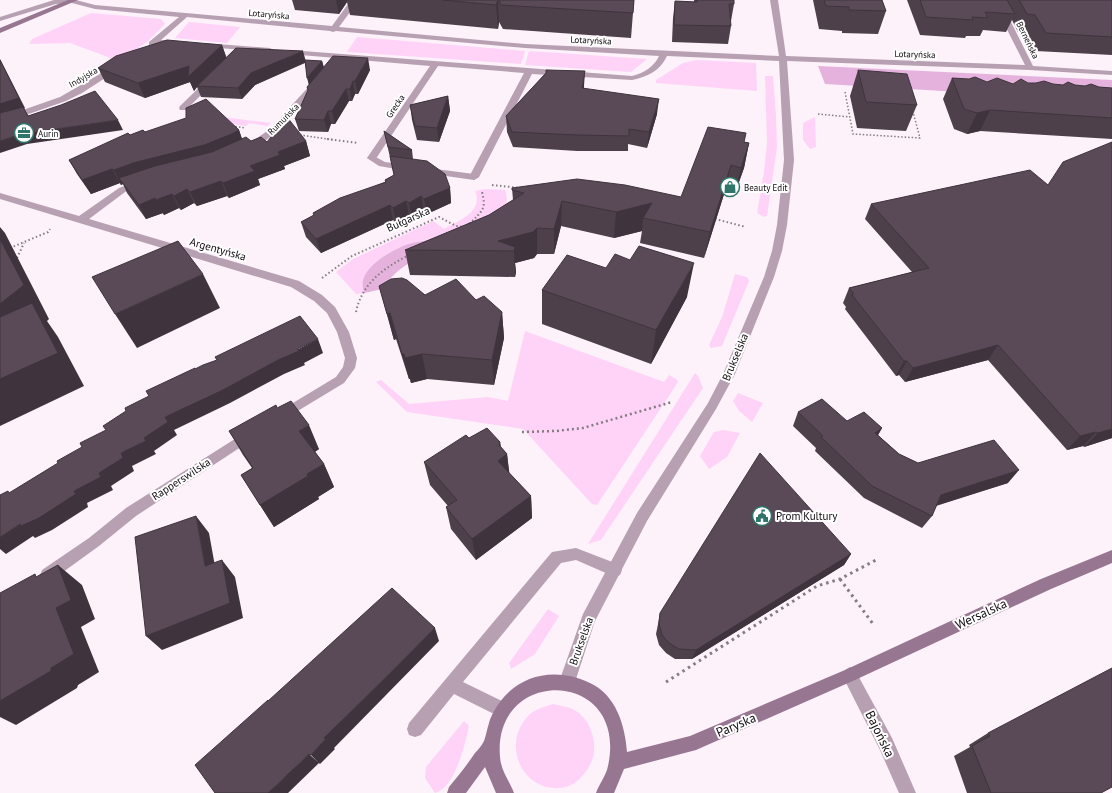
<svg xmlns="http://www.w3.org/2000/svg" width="1112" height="793" font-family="'PT Sans',sans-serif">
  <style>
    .green { fill: #fed3f7 }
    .forest { fill: #e5b2dd }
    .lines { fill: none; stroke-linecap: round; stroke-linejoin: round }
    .path-far3 { stroke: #857c83; stroke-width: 1.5; stroke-dasharray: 1.5 2; stroke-linecap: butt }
    .path-far2 { stroke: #857c83; stroke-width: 2; stroke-dasharray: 1.5 2.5; stroke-linecap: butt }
    .path-far1 { stroke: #857c83; stroke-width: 2.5; stroke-dasharray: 2 3; stroke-linecap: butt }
    .path { stroke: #857c83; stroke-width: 3; stroke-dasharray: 2.5 4; stroke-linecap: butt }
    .lane { fill: #b6a0b2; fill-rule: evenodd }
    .street { fill: #b6a0b2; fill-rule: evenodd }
    .secondary { fill: #977691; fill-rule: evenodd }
    .wall { fill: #4d404b }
    .shaded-wall { fill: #3f343d }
    .building { fill: #5a4a57; stroke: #3f343d }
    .labels { text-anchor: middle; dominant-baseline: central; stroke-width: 4; stroke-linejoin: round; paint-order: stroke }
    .far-street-label { font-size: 9px; fill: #100a0f; stroke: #fff }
    .far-poi-label { font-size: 9px; fill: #100a0f; stroke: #fff; text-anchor: start }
    .street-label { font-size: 11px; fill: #100a0f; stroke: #fff }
    .poi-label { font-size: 11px; fill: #100a0f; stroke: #fff; text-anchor: start }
    .near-street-label { font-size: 13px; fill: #100a0f; stroke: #fff }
  </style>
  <rect width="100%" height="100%" fill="#fdf1fa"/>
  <!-- green -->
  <path class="green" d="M91,13l70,6 4,5 -18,18 -28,19 -49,-18 -41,1 3,-5z
    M189,22h1l50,5 -13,16 -52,-5z
    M357,37l168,14 -4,13 -174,-12z
    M529,51l118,8 -16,13 -106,-7z
    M697,60l59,3 1,28 -101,-8v-3l27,-17z
    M765,76h8l3,40 1,31 -10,69 -3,1 -7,-4 7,-41 3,-30z
    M223,117l48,6 -4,3 -18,-3 -3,3 -55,-8z
    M815,117l1,30 -6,2 -7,-9v-17z
    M485,189l20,1c3,9 2,15 -2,24l-70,24 -16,4 -54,42 1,9 -8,1 -20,-22 17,-13 80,-38 11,8c14,-8 40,-17 31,-38z
    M735,274l12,3 2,4 -27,65 -11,2 -2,-3 13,-28z
    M525,331l139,51 5,-7 7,4 2,3 -81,123 -5,-1 -69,-75 -116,-17 -31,-30 5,-2 28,24 79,-7 20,4z
    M695,373l3,3 5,12 -2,3 -100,149 -13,4z
    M738,393l25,10 -11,19 -13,-11 -6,-10z
    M723,430l17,3 -13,24 -18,12 -9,-13 14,-24z
    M548,609l11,7 -24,38 -24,15 -2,-6z
    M553,704c9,2 18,3 26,9 14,12 20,35 11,52 -6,11 -16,22 -30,23 -39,3 -59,-45 -31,-73 6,-6 15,-8 24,-11z
    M464,721l5,5c-4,18 -14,62 -34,67l-10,-15 1,-11z"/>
  <!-- forest -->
  <path class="forest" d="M818,66l294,14v21l-287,-17z
    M433,238l-6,16c-15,7 -27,13 -38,26l3,7 -28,6c-1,-4 -2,-9 -1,-13 5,-16 25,-27 40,-34 9,-4 20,-4 30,-8z"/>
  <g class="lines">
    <!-- path-far3 -->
    <path class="path-far3" d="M845,92l8,42 67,4 -7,-26
      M818,114l32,3
      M232,126l13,2
      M300,135l34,5"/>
    <!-- path-far2 -->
    <path class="path-far2" d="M327,139l31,4
      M492,185l28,3
      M715,219l31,8
      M469,224c12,-12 18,-14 13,-32
      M10,248l38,-16 2,-3
      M17,258l7,-15
      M322,278l30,-22 87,-39 17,9 9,1
      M356,312c6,-29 28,-44 53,-57"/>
    <!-- path-far1 -->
    <path class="path-far1" d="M522,432l34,-1 27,-3 89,-26"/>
    <!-- path -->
    <path class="path" d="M840,579l33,45
      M666,682l151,-96 23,-7 36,-19"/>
    <!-- lane -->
    <path class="lane" d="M372,155l13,7 23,3 5,3 -5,3 -29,-5 -12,-8z
      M428,168l46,6 5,3 -5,3 -49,-7 -2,-2 2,-2z
      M576,548l44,17 2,5 -2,5 -5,2 -39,-17 -15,3 -98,119 45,22 2,6 -2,6 -6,2 -48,-24 -33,41 -6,2 -6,-2 -2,-6 2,-6 143,-171z"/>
    <!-- street -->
    <path class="street" d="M54,0h22l19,5 237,21 19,-26h8l-20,27 186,17 254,12 -9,-56h8l8,56 239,9 -33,-65h8l33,66 79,5v4l-82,-5 -243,-9 7,99 -7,65 -5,26 -8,26 -39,97 -19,35 -69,112 -52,100 -20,61 -3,5 -5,3 -5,-3 -3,-5 24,-68 54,-101 71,-110 15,-29 41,-97 8,-26 5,-26 7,-65 -5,-99 -112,-5c-7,15 -20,21 -35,24l-100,-6 -53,103 -5,3 -5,-3 55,-104 -86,-7 -63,94 -3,1 -5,-3 63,-92 -141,-12 -4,-2 4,-2 343,26c12,-3 22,-9 27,-20l-134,-8 -189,-17 -3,1 -3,-1 -143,-14 -26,23 19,1v4l-31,1v-4l30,-25 -84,-8 -23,-6 -16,1 -56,17v-4z
      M204,43l66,5 4,2 -4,2 -63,-5 -4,-2z
      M112,67h3l4,2 -37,24 -16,8 -66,23v-6l60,-21z
      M208,79h3l4,2 -29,29h-6l-1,-2 1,-2z
      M313,82h3l4,2c-10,13 -58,69 -73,65l-1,-2 1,-2 23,-16z
      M140,180l3,1 2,2 -2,2 -18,7 -36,27 210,62 23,14 13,12 14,25 8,26 -2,10 -11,15 -58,35 -4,2 -4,-2 -2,-3 2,-3 58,-35 7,-10 2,-9 -8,-26 -10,-19 -13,-12 -23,-14 -291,-88v-6l79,23 40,-28z
      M249,430l4,1 2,4 -2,4 -117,77 -37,30 -47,34 -5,2 -5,-2 -2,-5 2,-5 47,-32 37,-30z
      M850,667l5,3 37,68 24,55h-17l-19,-43 -38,-75 3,-5z"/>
    <!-- secondary -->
    <path class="secondary" d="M68,0h10l-78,33v-5z
      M1112,550v13l-61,26 -196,91 -159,70 -72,19 -10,24h-18c3,-9 10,-17 12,-27 21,-98 -116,-101 -108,-9 1,14 9,23 14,36h-18l-11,-26 -19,26h-19l2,-6c9,-11 18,-22 26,-34 3,-3 7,-8 9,-12 3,-8 4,-18 8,-26 19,-39 60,-50 98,-32 26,12 35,42 37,69l63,-16 155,-66 196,-91z"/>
  </g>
  <!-- wall -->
  <path class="wall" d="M292,0h342l-3,38 -128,-9 -4,-7 -1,7 -148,-14 -3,-13 -8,12 -44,-4z
    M694,0h40v4l-3,17h-1l1,5 -3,18 -56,-2 1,-24 2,-17 19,1z
    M813,0h69l4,11 -8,23 -36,-1v-2l-23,-2z
    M907,0h205v55l-76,-4 -10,-18 -8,-1 -6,-12 -6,12 -23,-2 -3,6h-14l-1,2 -45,-3z
    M222,45l4,12 96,4 2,7 46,2 -12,24h-3l-3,7h-3l-14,23h-4l-3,8 -29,-1 -4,-12 13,-29 1,-5 -4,-22 -50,22 -13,14 -41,-2 -4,-10 -3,4 -4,-9 -45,16 -40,-16 -7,-14z
    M858,70l59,35 -11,26 -49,-3 -7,-32z
    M546,73l38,13v2l73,26 -10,34 -19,-4v7h-51l-64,-4 -6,-15 -1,-16z
    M952,78l35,4 26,2 15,-1 84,5v51l-132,-8 -13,3 -13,-5 -11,-30z
    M448,96l2,15 -11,31 -22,-2 -5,-20 -2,-15z
    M239,130l3,9 9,2 16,1 39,-1 4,15 -26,10 1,3 -27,10 2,6 -31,13 -2,-2 -30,10 -3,-3 -13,7 -2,-2 -15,7 -1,-2 -17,6 -19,-26 -4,-9 -2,1 -1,-2 -29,11 -14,-20 -8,-14 61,-25 15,-3z
    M384,131l28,19 1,9 37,29 1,15 -24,11 -3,-3 -12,7 -3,-3 -13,8 -3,-3 -72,33 -15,-16 -5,-15 13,-7 -1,-2 72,-31v-2l9,-5z
    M744,142l5,1 -5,25 -9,25 -10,-2 -21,67 -64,-15 2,-12 -28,7 -53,-12 -7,28h-17l-3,4 -19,5 1,9 -1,5 -105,-2 -5,-25 84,-35 24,-15 -1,-12 169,9z
    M1112,142v296l-28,9 -1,-1 -16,4 -79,-90 -83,22 -6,-7 -3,1 -51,-67 1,-2 -3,-4 6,-15 63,-16 -47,-53 6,-15 177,-19z
    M379,286l46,9 51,5 26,12 2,26 -10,47 -67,-6 -16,4 -1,-4h-1l-13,-40 -2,1z
    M542,290l145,7 -36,67 -109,-40z
    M277,408l42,41 -4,3 9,12 10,23 -16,10 1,2 -45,28 -33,-52 11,-7 -9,-13 -14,-24z
    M798,412l84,16 -4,7 21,19 19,9 90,20 -72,23 -4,10 -10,12 -58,-30 -49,-47 1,-3 -23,-22z
    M469,438l31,4 1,5 6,7 2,19 22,23 1,22 -56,42 -25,-31 -5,-22 2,-1 -18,-21 -6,-23z
    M851,554l-7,11 -152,94h-17l-9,-6 -7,-8 -3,-11 2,-10 2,-11z
    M988,733l113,60h-134l-13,-37 16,-9 -1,-2z"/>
  <!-- shaded-wall -->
  <path class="shaded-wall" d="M336,0h11v2l-8,12z
    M498,0l1,22 -1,7 -2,-24z
    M222,45l5,14 -30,27v1l-3,4 -4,-9 -45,16 -7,-15z
    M303,51l3,11 -51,23 -13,14 -4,-11 13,-15z
    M368,58l2,12 -12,24 -3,-13z
    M0,59l25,49 -1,1 5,8 -29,-1z
    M322,61l2,7 -15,17 -2,-7z
    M585,71l-1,15 -3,17 1,-15z
    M353,81l2,13 -3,7 -2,-12z
    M346,89l3,12 -14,23 -3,-13z
    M448,96l2,15 -11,31 -2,-14z
    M659,99l-2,15 -10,34 2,-16z
    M990,110l-10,21 -13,3 10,-21z
    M328,111l3,13 -3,8 -4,-12z
    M118,120l5,10 -96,14 -27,9v-12l21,-7z
    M239,130l5,15 -125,33 4,6 -2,1 -7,-15 19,-7z
    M306,141l4,15 -26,10 1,3 -27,10 2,6 -31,13 -6,-15 27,-17 28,-14z
    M749,143l-5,25 -9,25 6,-25z
    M731,165l-6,26 -21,67 6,-26z
    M112,169l8,14 -29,11 -9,-14z
    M221,181l6,15 -30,10 -7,-14z
    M450,188l1,15 -24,11 -3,-15z
    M187,189l7,14 -13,7 -7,-14z
    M172,194l7,14 -15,7 -8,-15z
    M421,196l3,15 -12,7 -3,-15z
    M155,198l8,15 -17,6 -7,-14z
    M406,201l3,14 -13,8 -3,-15z
    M562,201l-1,25 -7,28v-25z
    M652,203l-9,15 -1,13 -28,7 2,-26z
    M390,205l3,15 -72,33 -5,-14z
    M0,227l5,6 44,86 -2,2 11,16 26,49 -84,40z
    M537,228v26l-3,4 -19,5 1,9 -1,5 -1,-26 -16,-10z
    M694,263l-7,34 -36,67 5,-34z
    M203,274l17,34 -83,40 -22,-34z
    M502,312l2,26 -10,47 -2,-25z
    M390,313l6,26 -2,1 -7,-26z
    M318,339l5,14 -19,10 1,2 -21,9 -54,29 -56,27 3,5 -23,16 2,3 -24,12 2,5 -23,15 2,4 -26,13 1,4 -36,23 -17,8 -2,-2 -27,18 -6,-5v-12l20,-13 54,-33 25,-18 22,-20 23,-15 21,-21z
    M998,345l-10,15 -83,22 8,-14z
    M402,354h2l6,25h-1z
    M422,354l5,25 -16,4 -6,-25z
    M904,361h3l-8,14 -3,1z
    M309,425l10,24 -9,6 -11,-24z
    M882,428l-8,14 1,-9z
    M1112,429v9l-28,9 14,-14z
    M1096,432l-13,14 -16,4 13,-14z
    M500,442l2,16 5,-4 3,24 -12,-17z
    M324,464l10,23 -16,10 1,2 -45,28 -14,-22 47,-31z
    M1019,470l-11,13 -77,24 10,-12z
    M531,496l1,22 -56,42 -4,-21z
    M196,516l13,17 9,50 -13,-17z
    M851,554l-7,11 -152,94 4,-9z
    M222,560l13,17 8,41 -81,32 -16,-14z
    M58,565l24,20 13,34 -14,8 18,45 -21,13 -1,3 -61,37 -16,-8v-16l56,-93z
    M435,628l4,13 -105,107 1,1 -15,15 -9,-9 13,-17z
    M309,754l10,9 -31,30h-20z"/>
  <!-- building -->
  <path class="building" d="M443,0h55l-2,5z
    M499,0h135l-1,13 -132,-8z
    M697,0h37v4h-5l2,22 -57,-1 1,-24 22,1z
    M824,0h58l4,11 -37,-1v-3l-23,-1z
    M920,0h87l8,14 -30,-2 3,6 -16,-1 1,3 -47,-3z
    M1019,0h93v37l-66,-4 -11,-18 -8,-1z
    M167,40l55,5 -34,32 1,-11 -51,17 -40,-15 18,-12z
    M236,48l67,3 -52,22 -13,15 -41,-2z
    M333,56l35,2 -13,23h-2l-3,8h-4l-14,22h-4l-4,9 -29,-1 13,-29 -1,-3z
    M0,60l19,38 -19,6z
    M305,60l17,1 -15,17z
    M546,70l39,1 -3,17 77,11 -10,33 -20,-3v7l-52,-1 -65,-3 -6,-16 40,-43z
    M858,70l49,4 10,31 -51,-3z
    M975,77l12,5 10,-4 16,6 8,-5 7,4h8l8,-2 9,3 10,1 5,-3 7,3 10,1 6,-2 8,3 13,1v30l-122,-8 -13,3 -13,-4 -12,-31 17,1z
    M95,91l23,29 -97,14 -21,7v-28l23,-6 5,9 33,-11z
    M448,96l-11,32 -22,-2 -5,-21z
    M206,99l33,31 -7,4 -28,11 -71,18 -19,7 -2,-1 -30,11 -13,-20 59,-27 2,2 13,-5 2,2 41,-14v-10z
    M287,117l19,24 -28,11 2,3 -30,11 5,5 -32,12 -2,-2 -31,11 -3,-3 -13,7 -2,-2 -16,6 -1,-2 -16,7 -20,-27 36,-12 57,-14 34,-15 5,4 10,-4 6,5z
    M708,127l38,6 -2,9 5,1 -8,25 -10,-3 -21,67 -67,-14 9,-15 -36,9 -54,-11 -8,28 -17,-1 -4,4 -35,9 17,6 -1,4 -109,-1 84,-35 35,-22 -12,-3v-2l65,-9 48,6 56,12z
    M384,131l28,19 -24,-3z
    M1112,142v287l-14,4 -2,-1 -16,4 -82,-91 -85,23 -6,-7h-3l-52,-66 2,-1 -5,-6 80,-20 -58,-64 159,-34 18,15 15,-23z
    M390,156l37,5 18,13 5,14 -26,11 -3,-3 -12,7 -3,-2 -13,7 -3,-3 -74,34 -15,-17 13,-7 -1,-2 27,-15 46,-16 -1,-2 9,-5z
    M0,239l24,46 -24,19z
    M178,241l25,33 -88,40 -23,-37z
    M639,246l55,17 -38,67 -114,-40 25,-35 39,13 9,-14 15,6z
    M402,278l5,2 18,15 31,-16 20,21 8,-4 18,16 -10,48 -70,-6 -17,4 -1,-4h-2l-12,-41 -3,1 -8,-28 12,-7z
    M32,303l26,50 -58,26v-62z
    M300,316l18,23 -21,10 2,2 -21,9 -55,30 -58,27 3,5 -24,16 2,3 -25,12 2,5 -24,15 2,4 -27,14 2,3 -37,24 -18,8 -1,-2 -20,13v-42l8,-4 1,2 49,-30 -1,-2 25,-14 -2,-4 26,-13 -3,-4 23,-15 -1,-3 24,-12 -3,-5 49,-23v1l8,-4 14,-5 -2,-3z
    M822,399l25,22 17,-9 18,16 -7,5 24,21 19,9 76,-23 25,30 -78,25 -9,21 -60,-30 -51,-49 2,-1 -25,-24z
    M291,401l18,24 -10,6 25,33 -17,10 1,2 -48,29 -19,-30 12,-7 -24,-37 47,-26 1,3z
    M487,428l13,14 -1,3 8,9 -9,7 33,35 -59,43 -26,-32 11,-7 -33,-38 42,-27 3,3z
    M760,453l91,101 -155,96 -17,-1 -10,-6 -7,-8 -3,-12 1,-10z
    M196,516l9,50 17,-6 8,43 -84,33 -11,-99z
    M58,565l13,35 -15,8 18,46 -23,14v3l-51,30v-108l35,-19 1,3z
    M392,588l43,40 -111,110 2,1 -15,16 -2,-1 -41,39h-53l-20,-28 73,-65v1z
    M1112,668v119l-11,6h-110l-19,-47 18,-10 -2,-3z"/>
  <!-- icons -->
  <defs>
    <g id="office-ring" transform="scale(1)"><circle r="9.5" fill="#fff" stroke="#2f756a" stroke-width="1.5"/><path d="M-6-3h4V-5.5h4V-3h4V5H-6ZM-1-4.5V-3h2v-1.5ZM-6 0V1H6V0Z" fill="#2f756a"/></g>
    <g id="shop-ring" transform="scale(1)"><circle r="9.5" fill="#fff" stroke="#2f756a" stroke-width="1.5"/><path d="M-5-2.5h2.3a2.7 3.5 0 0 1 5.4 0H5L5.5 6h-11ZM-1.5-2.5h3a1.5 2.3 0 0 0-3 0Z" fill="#2f756a"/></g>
    <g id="civic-ring" transform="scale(1)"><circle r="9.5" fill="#fff" stroke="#2f756a" stroke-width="1.5"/><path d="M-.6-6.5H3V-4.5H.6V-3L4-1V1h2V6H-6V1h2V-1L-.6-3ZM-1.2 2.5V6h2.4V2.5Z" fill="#2f756a"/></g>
  </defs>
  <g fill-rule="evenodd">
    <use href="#office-ring" x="24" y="133"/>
    <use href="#shop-ring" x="730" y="187"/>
    <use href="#civic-ring" x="762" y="516"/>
  </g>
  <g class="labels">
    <!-- far-street labels -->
    <g class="far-street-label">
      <text transform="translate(269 14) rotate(5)">Lotaryńska</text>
      <text transform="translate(591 40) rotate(3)">Lotaryńska</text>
      <text transform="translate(1028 40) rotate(64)">Berneńska</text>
      <text transform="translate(915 54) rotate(2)">Lotaryńska</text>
      <text transform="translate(83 77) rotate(-30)">Indyjska</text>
      <text transform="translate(395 106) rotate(-56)">Grecka</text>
      <text transform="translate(283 119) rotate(-45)">Rumuńska</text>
    </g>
    <!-- far-poi labels -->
    <g class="far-poi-label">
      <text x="38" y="133">Aurin</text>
      <text x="744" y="187">Beauty Edit</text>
    </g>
    <!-- street labels -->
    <g class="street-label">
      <text transform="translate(408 219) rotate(-24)">Bułgarska</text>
      <text transform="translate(218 249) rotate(16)">Argentyńska</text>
      <text transform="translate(735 357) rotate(-67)">Brukselska</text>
      <text transform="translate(181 479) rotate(-33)">Rapperswilska</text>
      <text transform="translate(581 641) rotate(-70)">Brukselska</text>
    </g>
    <!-- poi labels -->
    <g class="poi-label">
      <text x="776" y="516">Prom Kultury</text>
    </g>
    <!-- near-street labels -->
    <g class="near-street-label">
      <text transform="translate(981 614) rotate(-25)">Wersalska</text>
      <text transform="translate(736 725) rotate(-23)">Paryska</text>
      <text transform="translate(880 734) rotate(64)">Bajońska</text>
    </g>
  </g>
</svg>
